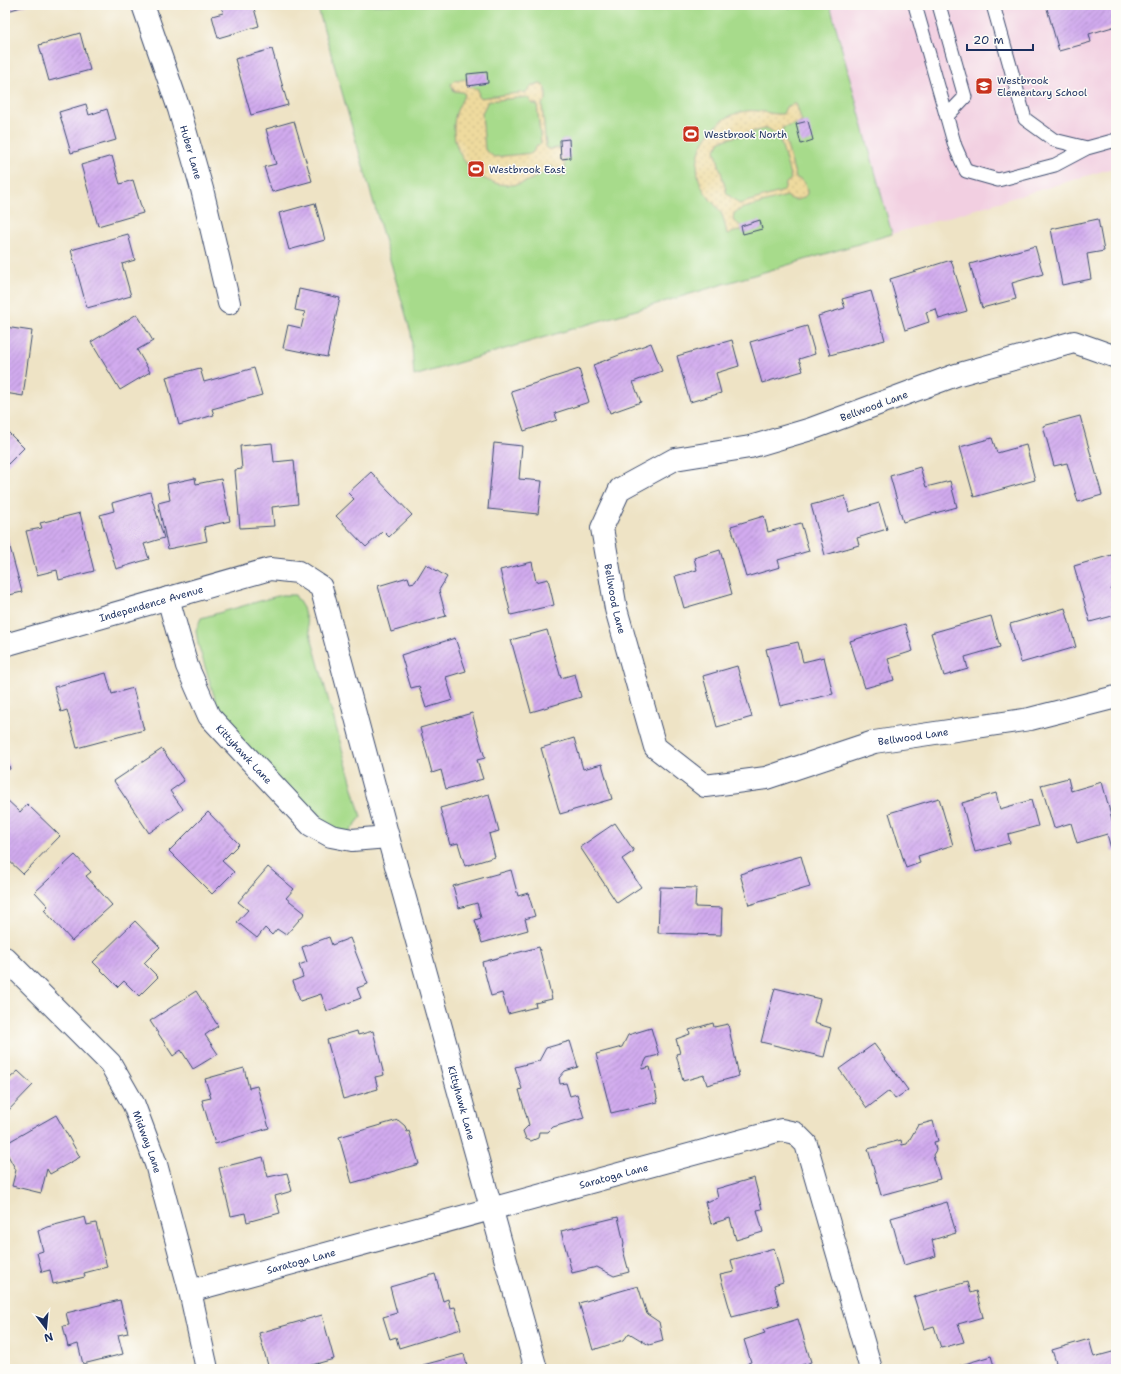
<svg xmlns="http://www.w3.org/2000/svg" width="1121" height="1374" font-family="'Shantell Sans',sans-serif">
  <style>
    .built { fill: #f2cfe1 }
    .green { fill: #a7db8b; stroke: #618574 }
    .sand { fill: url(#sand-dots); stroke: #84847e; fill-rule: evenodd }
    .building { fill: url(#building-hatch) }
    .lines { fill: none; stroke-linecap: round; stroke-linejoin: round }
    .lane-casing { stroke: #3b4a6d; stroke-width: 15 }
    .street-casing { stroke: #3b4a6d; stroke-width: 24 }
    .lane { stroke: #fff; stroke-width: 13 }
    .street { stroke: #fff; stroke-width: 22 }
    .labels { text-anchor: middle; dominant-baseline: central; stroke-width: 3; stroke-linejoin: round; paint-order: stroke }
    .poi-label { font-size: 10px; fill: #1b2f5e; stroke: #fdfcf7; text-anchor: start }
    .street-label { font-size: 10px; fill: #1b2f5e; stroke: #fdfcf7 }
  </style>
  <defs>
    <pattern id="sand-dots" width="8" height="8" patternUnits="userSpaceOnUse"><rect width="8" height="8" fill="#eeda9e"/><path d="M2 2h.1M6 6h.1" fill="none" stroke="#ccbb8a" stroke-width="1.8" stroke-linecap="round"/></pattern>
    <pattern id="building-hatch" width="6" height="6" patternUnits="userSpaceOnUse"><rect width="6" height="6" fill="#d1aaee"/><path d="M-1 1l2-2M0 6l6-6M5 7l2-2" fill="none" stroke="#a98bc4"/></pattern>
  </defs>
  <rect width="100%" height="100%" fill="#fdfcf7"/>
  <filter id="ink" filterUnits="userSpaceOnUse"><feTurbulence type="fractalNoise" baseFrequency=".025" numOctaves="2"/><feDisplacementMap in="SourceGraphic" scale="8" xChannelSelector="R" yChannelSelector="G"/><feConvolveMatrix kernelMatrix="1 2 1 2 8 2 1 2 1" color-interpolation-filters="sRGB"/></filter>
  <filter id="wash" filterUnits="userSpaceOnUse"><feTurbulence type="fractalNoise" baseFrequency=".012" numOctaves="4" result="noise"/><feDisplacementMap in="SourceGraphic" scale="16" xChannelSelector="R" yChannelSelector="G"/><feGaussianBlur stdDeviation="0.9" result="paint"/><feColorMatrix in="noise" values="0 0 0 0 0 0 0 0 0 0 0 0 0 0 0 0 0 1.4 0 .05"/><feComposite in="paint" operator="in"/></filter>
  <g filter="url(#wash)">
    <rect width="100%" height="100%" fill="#eee3c5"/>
    <!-- built -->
    <path class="built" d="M830,5h286v162l-224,67z"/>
    <!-- green -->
    <path class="green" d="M317,5h513l62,229 -478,142 -3,-43z
      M281,595h14l8,13 58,209 -13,17 -17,-6 -33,-28 -48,-48 -33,-47 -19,-61 -2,-14 5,-12z"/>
    <!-- sand -->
    <path class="sand" d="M467,79l1,7 10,3 1,9 47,-6 6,-7 9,-1 5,4v12l-4,4 4,43 3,2 11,-1 4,10 2,17 -5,1 -4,-2 -2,-5 -4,-3c-11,10 -28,20 -44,19 -35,-2 -61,-37 -51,-72 2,-6 6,-13 9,-19l-3,-2 -8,-1 -3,-7 3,-3zM527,97l6,7h4l4,40 -4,2 -5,7 -38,4 -9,-7 -3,-37 6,-12z
      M796,103l6,19 -20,6 14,50c9,3 11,7 11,16 -5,7 -14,8 -20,2l-46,13 -7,4 -1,7 8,6 1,4 -15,4c-2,-8 -3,-17 -7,-23 -6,-8 -13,-14 -17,-22 -18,-33 9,-74 44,-78 12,-2 24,4 36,3l3,-7zM767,128l8,5 3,-1 13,47 -5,4 -2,8 -45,13 -12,-10 -12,-44 5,-9z"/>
    <g id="blocks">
      <!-- building -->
      <path class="building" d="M5,5h22l-22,7z
        M221,5h32l6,21 -41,12 -6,-22 11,-3z
        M788,5h12l-11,3z
        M1046,5h70v21l-27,8 2,8 -32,9z
        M80,33l10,37 -41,11 -10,-36z
        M272,49l16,56 -37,10 -16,-56z
        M487,72l1,11 -20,3 -1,-12z
        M86,104l3,11 18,-6 9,31 -45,13 -12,-41z
        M294,121l18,60 -40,11 -8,-25 12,-3 -10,-35z
        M808,121l5,19 -12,4 -5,-20z
        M569,139l1,19 -9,1 -1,-19z
        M112,156l8,28 13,-4 10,33 -45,13 -17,-61z
        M315,203l10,37 -36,10 -10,-37z
        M1098,219l6,32 -17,3 4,25 -29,6 -11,-56z
        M760,220l2,9 -19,5 -2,-8z
        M128,234l7,26 -13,4 9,32 -44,12 -16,-58z
        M1035,246l8,28 -31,9 4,16 -34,9 -12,-44z
        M951,260l16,51 -28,8 -3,-10 -10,3 3,10 -24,8 -15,-51z
        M299,289l41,9 -13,59 -44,-9 5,-23 13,3 4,-16 -10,-2z
        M871,291l14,49 -55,15 -12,-39 27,-8 -3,-9z
        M137,314l16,27 -16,9 13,22 -30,18 -29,-48z
        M807,326l8,28 -16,5 4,12 -41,12 -12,-41z
        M5,327l27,4 -9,65 -18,-3z
        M732,340l7,26 -23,7 5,20 -31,9 -13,-46z
        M651,343l11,28 -29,11 8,20 -31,11 -17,-48z
        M200,368l4,14 50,-14 8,27 -50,14 2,6 -35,10 -13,-48z
        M579,369l10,33 -34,11 2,7 -33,11 -13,-40z
        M1080,416l22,79 -24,7 -11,-39 -13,3 -11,-40z
        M5,429l19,19 -19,19z
        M992,438l5,15 29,-8 9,35 -61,17 -14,-50z
        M272,443l2,19 20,-2 4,44 -26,3 2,19 -34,2 -5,-58 7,-1 -2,-23z
        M494,443l28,3 -3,33 23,2 -4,33 -50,-5z
        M920,467l6,20 24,-6 7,26 -54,15 -13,-46z
        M371,472l41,43 -23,22 -6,-6 -17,16 -30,-31 18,-17 -6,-6z
        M195,478l1,6 25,-5 9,42 -26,6 3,14 -39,8 -10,-46 12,-3 -3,-16z
        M150,492l14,46 -20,6 5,15 -33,10 -16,-54 14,-4 -2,-8z
        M845,496l4,16 30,-9 8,26 -30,9 2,7 -34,10 -14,-50z
        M80,513l14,58 -35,9 -2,-10 -20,5 -11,-44 16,-3 -2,-5z
        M764,516l4,16 33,-9 8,28 -31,9 2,7 -34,10 -15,-51z
        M5,536h2l15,56 -17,4z
        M720,550l12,44 -48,14 -9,-32 22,-6 -3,-12z
        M1115,554l1,33 -5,2 5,16v10l-26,7 -16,-56z
        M532,562l4,20 12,-3 6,26 -43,10 -11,-45z
        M426,564l21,13 -8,13 7,26 -55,16 -13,-46 30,-9 2,6 5,-1z
        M1065,608l11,39 -55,16 -11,-39z
        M991,616l9,31 -35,10 3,12 -24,7 -13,-43z
        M905,624l8,27 -25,8 6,21 -29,8 -15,-47z
        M547,630l14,48 14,-4 6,23 -50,15 -20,-72z
        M455,638l11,33 -20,6 7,23 -27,8 -7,-22 -8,2 -10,-33z
        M798,642l5,20 21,-5 9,37 -53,12 -14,-57z
        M737,666l15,51 -35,10 -14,-51z
        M106,673l6,21 21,-6 11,42 -67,18 -10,-38 -6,2 -7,-25z
        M472,713l13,45 -8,2 6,19 -37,10 -5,-19 -9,3 -12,-45z
        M574,738l9,31 19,-5 10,35 -52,15 -19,-66z
        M162,749l22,32 -14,10 13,18 -34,24 -35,-52z
        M5,752l5,17 -5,1z
        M1068,778l3,13 31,-9 11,41h3v28l-4,1 -5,-18 -30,9 -6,-20 -17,5 -13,-43z
        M996,793l4,16 31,-9 7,26 -30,8 2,9 -35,9 -13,-49z
        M489,794l10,37 -10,3 6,23 -30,9 -7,-23 -8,2 -10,-37z
        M5,798l15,14 7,-8 33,32 -37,38 -18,-17z
        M939,798l14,47 -35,11 2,7 -14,5 -17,-55z
        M208,812l31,32 -17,17 12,11 -22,22 -43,-43z
        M615,823l19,28 -12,8 19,28 -24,16 -37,-56z
        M75,855l16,17 -5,4 26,29 -40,36 -28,-31 4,-4 -13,-14z
        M801,856l9,31 -61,18 -9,-31z
        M268,867l26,22 -8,9 19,15 -19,22 -9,-6 -5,6 -7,-7 -8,10 -20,-16 11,-12 -10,-8z
        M511,870l7,26 10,-3 7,23 -10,3 3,11 -46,13 -7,-23 6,-2 -4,-15 -18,5 -6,-22z
        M660,887l36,1 -1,19 27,1 -1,27 -63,-2z
        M135,921l25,26 -16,16 14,14 -19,19 -15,-15 -6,6 -25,-25z
        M329,937l3,8 18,-7 18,46 -11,4 4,10 -34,13 -6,-17 -21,7 -7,-20 10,-4 -4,-12 8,-3 -5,-15z
        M539,947l13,52 -17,4 1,4 -28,7 -6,-21 -11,3 -9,-34z
        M775,988l45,11 -6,24 17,5 -7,29 -63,-15z
        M196,991l22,35 -13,9 13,19 -25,15 -12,-19 -8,6 -23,-35z
        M713,1023l1,4 14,-3 11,52 -32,9 -3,-10 -21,6 -7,-27 4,-1 -4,-14 14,-5 -1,-4z
        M651,1028l8,27 -12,3 -5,10v1l8,-2 8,35 -47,11 -15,-59 26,-7 6,-12z
        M357,1031l1,4 15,-4 11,44 -9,2 3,12 -35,10 -16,-59z
        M570,1041l8,26 -13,4 -6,7 1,6 6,-1 4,13 7,-2 7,24 -31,9 -5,5h-9l-1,6 -7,3 -5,-2 -3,-8 6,-6 -10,-35 3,-1 -7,-22 24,-6 7,-13z
        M874,1044l34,46 -13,9 -6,-8 -22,17 -28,-39z
        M244,1068l5,20 8,-2 12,42 -54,16 -13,-44 9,-2 -6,-19z
        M18,1071l15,14 -28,29v-41l5,5z
        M56,1115l24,42 -30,17 -3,-5 -6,24 -29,-7 4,-16 -11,-20v-6z
        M398,1120l7,6 2,6 2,-1 10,33 -67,19 -13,-46z
        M933,1121l5,20 -4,1 2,8 -3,5 7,24 -59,16 -13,-46 33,-9 1,5 5,-1 11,-19z
        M263,1157l5,20 19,-4 5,18 -17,5 5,17 -33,9 -2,-9 -14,3 -12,-48z
        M754,1178l8,31 -5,1 6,22 -27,8 -6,-22 -19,6 -6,-22 13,-4 -2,-9z
        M947,1202l9,31 -24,7 4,16 -32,9 -13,-47z
        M85,1217l2,8 9,-2 11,44 -23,6 1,4 -32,7 -3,-14 -8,2 -5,-19 6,-2 -5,-20 9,-4z
        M618,1217l6,26 -1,7 6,22 -15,4 -17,-9 -25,6 -11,-42z
        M774,1248l9,34 -9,3 5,20 -47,12 -12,-42 14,-3 -3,-12z
        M435,1274l8,27 5,-2 2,9 5,-1 6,22 -62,19 -3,-11 -6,2 -7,-22 14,-4 -7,-26z
        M967,1282l3,11 6,-2 7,26 -25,7 6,18 -23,6 -7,-22 -10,3 -10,-32z
        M638,1286l9,28 12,8 4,19 -14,4 -20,-12 -5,7 -31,10 -14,-47z
        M120,1300l8,33 -10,2 5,19 -40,10 -5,-20 -10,3 -5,-21 6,-1 -3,-12z
        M322,1315l12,44 -37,10h-28l-10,-36z
        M798,1319l13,43 -20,7h-47l4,-6 3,-1 -7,-22 21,-7 -2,-3z
        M1089,1339l5,18 22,-6v18h-58l-6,-19z
        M464,1354l4,15h-44l-1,-4z
        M991,1356l4,13h-47z"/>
    </g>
  </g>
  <g filter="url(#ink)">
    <use href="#blocks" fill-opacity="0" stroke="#3b4a6d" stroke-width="1"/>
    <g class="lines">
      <!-- lane casing -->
      <g class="lane-casing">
        <path id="lane" d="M915,5l40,141 11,25 32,9 57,-15 32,-17 29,-8
          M939,5l26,92 -18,19
          M993,5l32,114 29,21 33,8"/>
      </g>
      <!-- street casing -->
      <g class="street-casing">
        <g id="street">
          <path id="s1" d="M143,5l36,104 23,80 27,114"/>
          <path id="s2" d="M1116,357l-42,-15 -118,33 -145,54 -61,18 -75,12 -55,30 -18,39 14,81 39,138 50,39 61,-8 108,-36 156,-23 86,-22"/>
          <path id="s3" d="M168,598l19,68 22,50 39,42 63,67 20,11 21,4 36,-3"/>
          <path id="s4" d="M5,645l265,-76 28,3 23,15 67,250 148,532"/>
          <path id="s5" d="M5,958l105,105 24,42 22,59 34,127 17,78"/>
          <path id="s6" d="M190,1291l591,-161 14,3 11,11 65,225"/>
        </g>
      </g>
      <!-- lane -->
      <use href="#lane" class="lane"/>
      <!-- street -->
      <use href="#street" class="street"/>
    </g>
  </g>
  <!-- icons -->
  <defs>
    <g id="school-square" transform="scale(0.9)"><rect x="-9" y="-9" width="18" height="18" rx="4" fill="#c8321e" stroke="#fdfcf7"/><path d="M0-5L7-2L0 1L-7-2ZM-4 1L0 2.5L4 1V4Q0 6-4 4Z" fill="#fff"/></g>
    <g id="stadium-square" transform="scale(0.9)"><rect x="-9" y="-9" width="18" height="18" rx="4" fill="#c8321e" stroke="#fdfcf7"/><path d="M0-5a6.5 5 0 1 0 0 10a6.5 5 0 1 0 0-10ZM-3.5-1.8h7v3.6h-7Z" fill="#fff"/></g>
  </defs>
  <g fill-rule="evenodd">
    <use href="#school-square" x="984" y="86"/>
    <use href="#stadium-square" x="691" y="134"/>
    <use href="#stadium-square" x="476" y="169"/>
  </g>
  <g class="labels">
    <!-- poi labels -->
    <g class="poi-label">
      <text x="997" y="80">Westbrook<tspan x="997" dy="12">Elementary School</tspan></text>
      <text x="704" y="134">Westbrook North</text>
      <text x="489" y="169">Westbrook East</text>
    </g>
    <!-- street labels -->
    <g class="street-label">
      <text stroke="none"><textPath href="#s1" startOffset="155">Huber Lane</textPath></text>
      <text transform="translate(874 406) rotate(-20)">Bellwood Lane</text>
      <text stroke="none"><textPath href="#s2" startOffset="639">Bellwood Lane</textPath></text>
      <text stroke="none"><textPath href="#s4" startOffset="152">Independence Avenue</textPath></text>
      <text stroke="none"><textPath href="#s2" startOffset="1071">Bellwood Lane</textPath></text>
      <text stroke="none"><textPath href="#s3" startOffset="177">Kittyhawk Lane</textPath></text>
      <text stroke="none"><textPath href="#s4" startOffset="866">Kittyhawk Lane</textPath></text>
      <text stroke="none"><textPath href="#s5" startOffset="236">Midway Lane</textPath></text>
      <text stroke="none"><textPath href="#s6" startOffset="439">Saratoga Lane</textPath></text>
      <text stroke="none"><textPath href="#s6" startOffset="115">Saratoga Lane</textPath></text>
    </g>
  </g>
  <!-- margin -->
  <rect width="1121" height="1374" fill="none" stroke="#fdfcf7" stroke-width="20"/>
  <!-- north arrow -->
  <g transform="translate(46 1328) rotate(164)" stroke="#fdfcf7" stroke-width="3" paint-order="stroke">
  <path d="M0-3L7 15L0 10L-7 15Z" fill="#1b2f5e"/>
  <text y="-6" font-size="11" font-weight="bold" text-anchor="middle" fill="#1b2f5e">N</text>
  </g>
  <!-- scale -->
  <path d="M967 44v6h66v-6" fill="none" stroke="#1b2f5e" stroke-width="2"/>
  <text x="973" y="44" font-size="12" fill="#1b2f5e" stroke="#fdfcf7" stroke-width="3" paint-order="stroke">20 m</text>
</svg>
